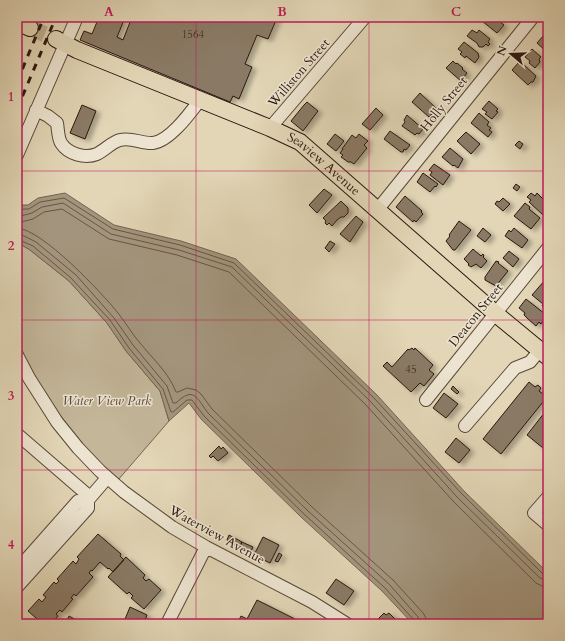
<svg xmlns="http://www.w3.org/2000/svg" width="565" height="641" font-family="Cardo,serif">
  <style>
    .green { fill: #c3b699; stroke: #766654 }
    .water { fill: #a3957d; stroke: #736351 }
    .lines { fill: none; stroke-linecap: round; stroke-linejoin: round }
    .shore { stroke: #665646; stroke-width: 1 }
    .building { fill: #8a7a65; stroke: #2a170e; filter: url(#shadow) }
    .major-tunnel { stroke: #bdb094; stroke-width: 16; stroke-dasharray: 16 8; stroke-linecap: butt }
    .minor-casing { stroke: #584738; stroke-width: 14 }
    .major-casing { stroke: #2a170e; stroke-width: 18 }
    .minor { stroke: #ece4d0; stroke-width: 12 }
    .major { stroke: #e2d6b6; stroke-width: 16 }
    .rail { stroke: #2a170e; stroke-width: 3; stroke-dasharray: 7 7; stroke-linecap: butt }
    .grid { fill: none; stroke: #c2185b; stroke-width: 1; stroke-opacity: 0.55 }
    .labels { text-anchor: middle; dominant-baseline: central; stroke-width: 3; stroke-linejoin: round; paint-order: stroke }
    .number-label { font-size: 11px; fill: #423024 }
    .street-label { font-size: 13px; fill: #2a170e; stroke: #ece4d0 }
    .park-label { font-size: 13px; font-style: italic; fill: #584738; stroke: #ece4d0 }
    .neatline { fill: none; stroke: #c2185b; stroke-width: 1.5 }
    .grid-label { font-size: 13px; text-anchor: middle; font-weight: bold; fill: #c2185b }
  </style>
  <defs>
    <filter id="shadow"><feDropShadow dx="4.5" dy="2.5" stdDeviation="2" flood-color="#0004"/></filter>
  </defs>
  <rect width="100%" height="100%" fill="#e2d6b6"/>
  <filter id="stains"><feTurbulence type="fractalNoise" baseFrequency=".005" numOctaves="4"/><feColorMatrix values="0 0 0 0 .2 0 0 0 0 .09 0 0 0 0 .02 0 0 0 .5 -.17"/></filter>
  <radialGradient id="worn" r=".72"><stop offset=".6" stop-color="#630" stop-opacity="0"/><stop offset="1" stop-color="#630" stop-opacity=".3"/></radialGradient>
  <!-- green -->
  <path class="green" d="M17,242l13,8 39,31 38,42 19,28 34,40 9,30 -51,59 -32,-32 -30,-38 -21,-32 -11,-22 -7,-17z"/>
  <!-- water -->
  <path class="water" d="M65,193l49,32 67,16 55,18 141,136 87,96 84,82v51h-135l-31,-33 -81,-74 -100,-98 -12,-16 -20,18 -9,-30 -34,-40 -19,-28 -38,-42 -39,-31 -13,-8v-33l6,-4h5l10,-7z"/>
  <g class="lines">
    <!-- shore -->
    <path class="shore" d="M17,212l7,-3h5l11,-7 24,-4 49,31 67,16 54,18 140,135 87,95 82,81 5,1
      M17,217l15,-4 10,-6 21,-4 48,31 68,16 53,17 138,134 87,96 83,81 8,3
      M17,223l16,-4 11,-7 18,-3 47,30 68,16 52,17 137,133 87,96 83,82 6,3 6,1
      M17,228c25,1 85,65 101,85 8,10 14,21 22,30 12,15 29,30 36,49h2l9,-4 9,2 5,4 11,15 99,97 82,74 30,33 3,5v6
      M17,234l5,1 14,7 40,33 38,43 19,27 34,41 6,17h3c18,-17 20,-6 32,10l99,97 82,74 29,33 2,7
      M17,239l16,7 38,32 39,42 19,28 34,41 8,23h2l14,-12h5l12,16 100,98 81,74 29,32 1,4"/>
  </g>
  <!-- building -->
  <path class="building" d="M99,17h18l7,3 -7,17 6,3 9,-23 145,1 -9,21 -11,-4 -12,29 7,3 -13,32 -6,-3 -3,6 -150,-62 4,-9 8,3z
    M477,17h17l10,8 -7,8z
    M472,30l5,3 2,-3 11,9 -2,3 2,2 -2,2 -2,-2 -3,3h-4l-2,-4 -10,-7z
    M544,35l4,3 -1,14 -10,-9z
    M464,42l14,11 1,4 -4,6 -9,-7 -1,2 -5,-4 2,-2 -4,-3z
    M532,49l9,8 -2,2 1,3 -5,6 -6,-5 1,-2 -5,-4z
    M453,61l3,3 1,-1 6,5 -1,1 5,4 -6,8 -15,-13z
    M519,62l5,3 12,11 -3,6h-2l-3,3 -16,-15z
    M420,93l17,16 -8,8 -17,-15z
    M489,101l9,8 -2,2 2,1 -6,7 -7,-5 2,-2 -5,-3z
    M307,102l11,9 -15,20 -12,-10 13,-16z
    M82,105l14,6 -11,28 -15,-6z
    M376,108l7,7 -13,15 -8,-6z
    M479,113l10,9 -2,3 4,3 -2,2 3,2 -4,5 -17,-14z
    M407,115l16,14 -4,5 -2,-1 -2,2 -13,-9 3,-4 -1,-2z
    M390,131l20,14 -4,5 -2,-1 -1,3h-2l-17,-13z
    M466,132l14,12 -9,10 -14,-13z
    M335,134l9,7 -8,10 -9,-7z
    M359,134l9,7 -4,4 3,3 -13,16 -3,-2h-3l-7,-5 2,-2 -3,-2 3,-4h-1l10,-14 4,3z
    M519,141l4,3 -3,5 -5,-4z
    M450,148l13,11 -5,9 -4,-3 -1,1 -11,-9z
    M434,164l16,11 -7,10 -13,-10 2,-3 -3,-2z
    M423,173l15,11 -2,3 -1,-1 -5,6 -13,-10z
    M516,184l4,3 -3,4 -4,-3z
    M324,189l8,6 -15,18 -8,-8z
    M531,193l4,3 2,-3 7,7v2l4,4v3l-5,6 -14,-13 2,-2 -4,-3z
    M405,196l17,15 -1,1 2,2 -7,8 -2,-2 -1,2 -17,-15z
    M503,198l7,6 -7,7 -8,-7 2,-3 2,1z
    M341,201l7,7v5l-4,4h-3l-4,3 -5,6 -3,-3 -2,2 -2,-2 1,-2 -3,-3z
    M525,203l5,4 -1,2 11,9 -9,11 -17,-13z
    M356,216l7,6 -13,20 -10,-8z
    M459,221l12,9 -16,20h-2l-7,-9 4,-5 -1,-1z
    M483,228l8,7 -6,7 -8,-6z
    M514,228l14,12 -6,8 -17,-12 4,-6 2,2z
    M330,241l5,3 -6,8 -4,-4z
    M473,249l8,7 2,-2 1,2 -1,1 4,4 -6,7 -5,-4 -5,3 -3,-2 1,-1 -5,-5z
    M509,251l10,8 -6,8 -10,-9z
    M496,261l3,1 -1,1 10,8 -12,15 -11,-6v-3z
    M545,280l3,2v28l-6,-4 1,-2 -11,-9z
    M526,299l19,15 -1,1 2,2 -5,7 -2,-2 -3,4 -8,-7 -4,-4 1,-2 -6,-5z
    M412,348l2,2 1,-2 18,17 -4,5 5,4 -10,12 -4,-3 -9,9 -28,-26 4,-4 5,5 16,-18 1,1z
    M529,382l6,5 3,-2 3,3 -2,3 8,6 -46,57 -18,-15z
    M453,386l6,6 -2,2 -6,-5z
    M444,393l14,11 -12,14 -13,-10z
    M548,408v44l-21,-17z
    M456,438l14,12 -11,13 -14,-11z
    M219,446l2,3 2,-2 5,6 -10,8 -5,-5 -2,2 -2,-2z
    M98,534l23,20 -1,2 4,4 -11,12 -4,-4 -1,1 -8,-7 -8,9 -1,-1 -2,3 4,4 -17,19 -2,-2 -3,4 2,1 -11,13 -2,-2 -4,4 2,2 -7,8h-8l-15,-13 11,-12 3,3 4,-5 -3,-2 11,-13 2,2 3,-3 -2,-2 16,-18 3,3 3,-5 -2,-2z
    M229,535l13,7 -3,5 -12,-7z
    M263,537l16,8 -9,18 -16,-8z
    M242,542l11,5 -4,8 -10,-5z
    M279,553l3,2 -4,7 -3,-1z
    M126,557l19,18 -2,3 3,3 3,-2 12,11 -17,19 -13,-11 2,-2 -4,-4 -2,2 -19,-17z
    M336,579l18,12 -10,14 -18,-12z
    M257,600l38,19 -2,5h-56l4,-8 6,3z
    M130,607l17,8 -2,5 3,1 -2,3h-23z
    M384,613l2,2 3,-2 11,11h-25l-1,-1z
    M69,616l11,6 1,-1 6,3h-22z"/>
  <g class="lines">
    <!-- major-tunnel -->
    <path class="major-tunnel" d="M30,28l26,11"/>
    <!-- minor casing -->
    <g class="minor-casing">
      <path id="minor" d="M36,110l12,6 9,7c1,6 1,15 4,20 7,11 24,16 36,11 8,-4 15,-12 23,-14 12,-3 22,4 33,3 17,-2 37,-30 47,-43
        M270,128l95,-111
        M17,155l60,-138
        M378,209l155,-192
        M17,355l12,23 28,44 21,26 22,23 24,21 48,35 34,20 106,55 35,22
        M426,400l122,-152
        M465,426l50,-58 15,-6 10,-12
        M17,434l73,63
        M548,497l-14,16 14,12
        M17,570l61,-69 10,-1
        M17,587l71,-79v-8l19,-22
        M167,624l39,-77"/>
    </g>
    <!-- major casing -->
    <g class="major-casing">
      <g id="major">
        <path d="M17,22l13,6"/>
        <path id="s1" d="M56,39l21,11 193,78 30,14 196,172 52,43"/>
      </g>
    </g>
    <!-- minor -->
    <use href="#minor" class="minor"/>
    <!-- major -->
    <use href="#major" class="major"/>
    <!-- rail -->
    <path class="rail" d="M17,82l27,-65
      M17,109l39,-92"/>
  </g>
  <!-- grid -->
  <path class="grid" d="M196,17v607M369,17v607M17,171h531M17,320h531M17,470h531"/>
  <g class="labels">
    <!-- number labels -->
    <g class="number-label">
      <text x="193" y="34">1564</text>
      <text x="411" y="369">45</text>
    </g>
    <!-- street labels -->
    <g class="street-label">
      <text transform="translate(299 73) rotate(-49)">Williston Street</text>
      <text transform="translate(444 104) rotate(-51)">Holly Street</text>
      <text stroke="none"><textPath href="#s1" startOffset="297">Seaview Avenue</textPath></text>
      <text transform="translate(476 315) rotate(-51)">Deacon Street</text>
      <text transform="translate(217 535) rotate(29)">Waterview Avenue</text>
    </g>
    <!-- park labels -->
    <g class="park-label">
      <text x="107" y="401">Water View Park</text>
    </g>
  </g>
  <!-- margin -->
  <rect width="565" height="641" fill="none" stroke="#e2d6b6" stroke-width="44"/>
  <!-- north arrow -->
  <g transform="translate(511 54) rotate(289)" stroke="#ece4d0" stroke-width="3" paint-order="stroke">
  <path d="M0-3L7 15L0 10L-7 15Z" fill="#2a170e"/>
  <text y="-6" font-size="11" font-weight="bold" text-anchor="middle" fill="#2a170e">N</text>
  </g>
  <rect x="22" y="22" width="521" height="597" class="neatline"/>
  <g class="grid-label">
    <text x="109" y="16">A</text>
    <text x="282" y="16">B</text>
    <text x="456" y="16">C</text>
    <text x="11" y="101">1</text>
    <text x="11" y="250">2</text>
    <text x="11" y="400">3</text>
    <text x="11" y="549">4</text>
  </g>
  <rect width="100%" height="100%" filter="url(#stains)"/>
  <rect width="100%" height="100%" fill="url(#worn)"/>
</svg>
